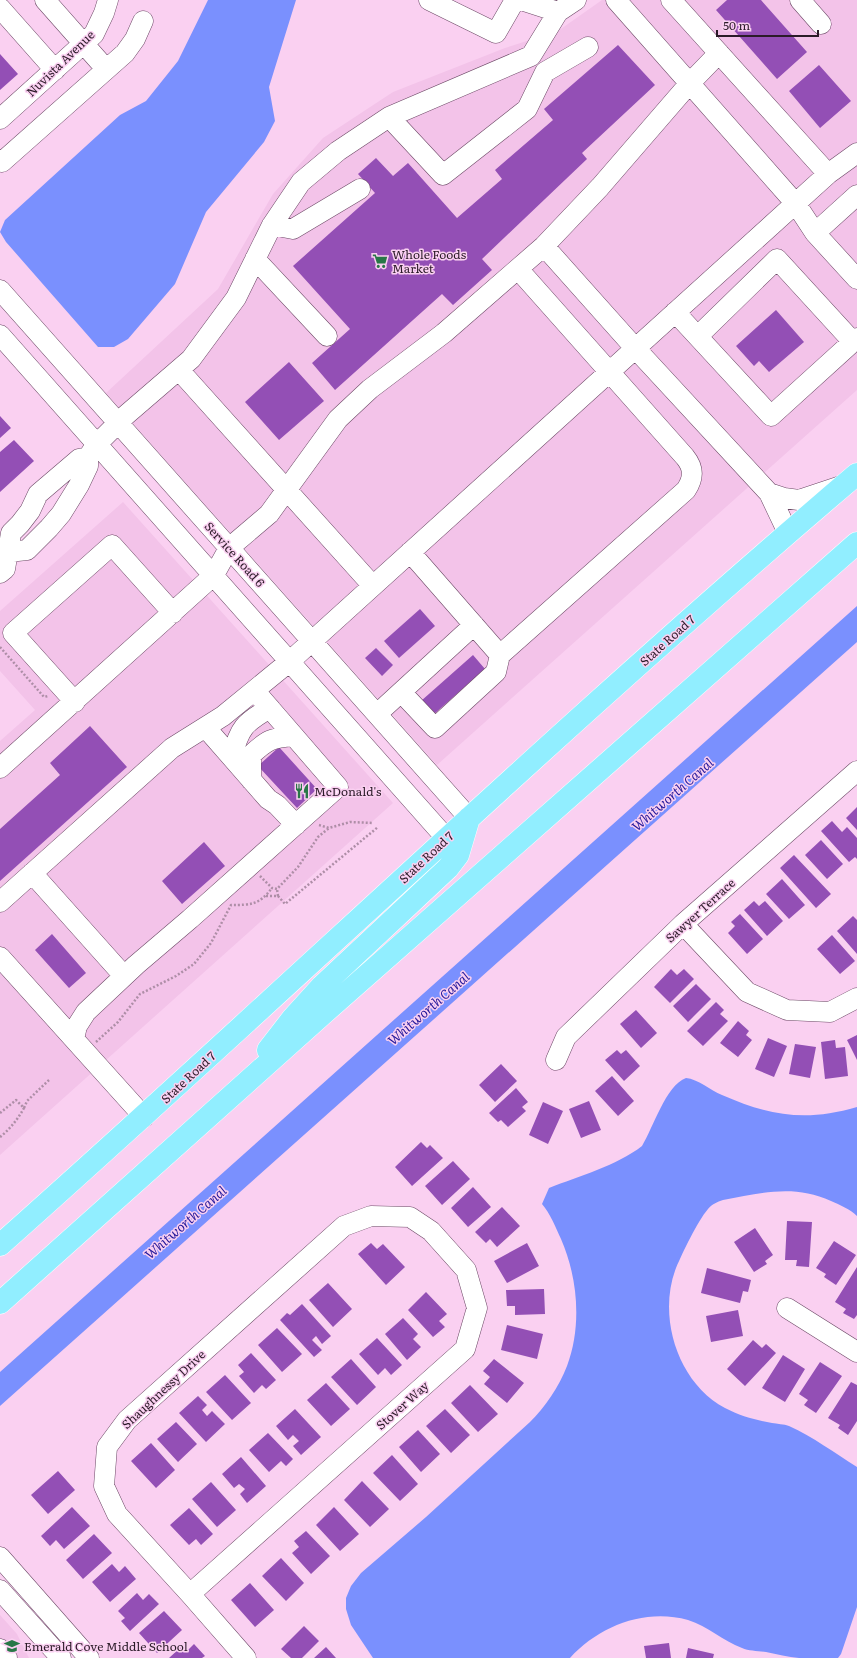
<svg xmlns="http://www.w3.org/2000/svg" width="857" height="1658" font-family="Literata,serif">
  <style>
    .built { fill: #f3c3e9 }
    .water { fill: #7a90fe }
    .building { fill: #934fb5 }
    .lines { fill: none; stroke-linecap: round; stroke-linejoin: round }
    .minor-casing { stroke: #6c4966; stroke-width: 21 }
    .major-casing { stroke: #fff; stroke-width: 23 }
    .path { stroke: #ae8ea7; stroke-width: 2.5; stroke-dasharray: 2 2; stroke-linecap: butt }
    .minor { stroke: #fff; stroke-width: 20 }
    .major { stroke: #91eeff; stroke-width: 22 }
    .labels { text-anchor: middle; dominant-baseline: central; stroke-width: 3; stroke-linejoin: round; paint-order: stroke }
    .street-label { font-size: 12px; fill: #2b1b28; stroke: #fad0f1 }
    .poi-label { font-size: 12px; fill: #2b1b28; stroke: #fad0f1; text-anchor: start }
    .water-label { font-size: 13px; font-style: italic; fill: #23189a; stroke: #fad0f1 }
  </style>
  <rect width="100%" height="100%" fill="#fad0f1"/>
  <!-- built -->
  <path class="built" d="M602,0h255v390l-420,375 -331,-372 112,-104 55,-95 50,-56 70,-46 112,-44 53,-17z
    M123,502l270,301 -393,352v-414l35,-31 -35,-39v-60z
    M0,1615l17,19 12,24h-29z"/>
  <!-- water -->
  <path class="water" d="M208,0h88l-27,87 6,34 -11,21 -58,70 -31,72 -47,55 -14,8h-16l-92,-105 -6,-10 5,-12 115,-105 26,-14 32,-40z
    M857,606v36l-857,764v-34z
    M686,1078c12,1 24,12 36,17 48,21 84,27 135,12v109c-7,-7 -17,-11 -26,-15 -37,-17 -70,-8 -108,-1 -6,2 -11,4 -15,9 -11,13 -25,43 -32,59 -19,49 2,115 49,140 15,8 31,12 47,15 5,1 12,1 17,3 24,11 46,27 68,41v140l-16,47 -3,4c-13,0 -27,0 -39,0 -11,-1 -22,-4 -33,-6 -8,-1 -17,-1 -24,-4 -19,-7 -34,-22 -54,-28 -43,-12 -89,6 -118,38h-197l-22,-33 -5,-16v-11l5,-12 10,-13 65,-56 104,-95c15,-15 29,-35 37,-56 15,-40 11,-88 -6,-127 -5,-11 -11,-26 -19,-35l7,-16c30,-12 67,-22 93,-42 11,-18 24,-61 44,-68z"/>
  <!-- building -->
  <path class="building" d="M727,0h34l46,52 -30,27 -61,-69z
    M618,45l37,40 -73,68 5,6 -105,100 10,11 -39,35 -11,-11 -107,96 -23,-27 38,-34 -57,-63 82,-73 -17,-19 18,-16 17,18 15,-13 49,55 45,-39 -7,-9 58,-50 -9,-11z
    M0,54l18,20 -18,16z
    M819,65l32,36 -31,27 -31,-37z
    M776,310l28,32 -35,30 -10,-11 -5,5 -18,-20z
    M289,362l35,39 -45,39 -34,-38z
    M0,416l11,12 -11,10z
    M14,440l20,21 -34,31v-40z
    M420,609l15,17 -36,32 -15,-17z
    M376,648l17,17 -11,11 -17,-18z
    M473,655l12,14 -52,46 -12,-14z
    M90,726l37,41 -127,114v-52l60,-54 -10,-12z
    M279,747l38,42 -20,19 -39,-42z
    M857,807v23l-11,-12z
    M832,821l10,11 5,-5 10,11v21l-2,-2 -6,5 -28,-31z
    M821,840l22,24 -16,15 -22,-24z
    M204,842l21,24 -43,38 -20,-23z
    M794,855l37,39 -15,14 -36,-40z
    M782,879l23,26 -16,14 -23,-25z
    M754,901l5,5 6,-5 18,20 -16,15 -23,-26z
    M740,914l23,25 -16,15 -19,-21 7,-7 -4,-4z
    M853,916l4,4v34l-20,-23z
    M52,934l34,39 -17,15 -34,-38z
    M832,935l23,26 -15,13 -23,-25z
    M671,969l6,6 7,-6 10,10 -24,24 -16,-16z
    M696,984l15,15 -23,23 -15,-16z
    M716,1002l8,8 -4,4 8,7 -25,25 -16,-15z
    M636,1010l21,23 -16,15 -21,-24z
    M738,1021l11,10 -3,4 6,5 -14,17 -18,-14z
    M857,1035v25l-10,-20z
    M768,1038l19,8 -13,31 -19,-8z
    M835,1040l1,8 9,-1 3,29 -23,3 -4,-37z
    M795,1044l21,3 -6,31 -21,-4z
    M617,1050l4,4 5,-4 14,16 -16,15 -19,-21z
    M501,1064l16,17 -22,21 -16,-17z
    M612,1076l22,25 -16,15 -23,-25z
    M516,1088l12,14 -6,5 4,4 -18,16 -7,-7 -3,2 -9,-9z
    M589,1101l12,29 -20,8 -12,-29z
    M543,1102l20,9 -15,33 -19,-9z
    M421,1142l6,6 3,-3 13,13 -31,28 -17,-19z
    M453,1161l17,18 -28,26 -17,-19z
    M473,1187l18,20 -23,20 -17,-19z
    M502,1207l18,19 -23,21 -7,-8 -4,4 -11,-11z
    M787,1221l25,1 -3,45 -13,-1 1,-6h-12z
    M755,1228l18,27 -8,6 2,3 -13,8 -20,-30z
    M834,1241l22,14 -20,30 -12,-8 2,-3 -10,-6z
    M371,1243l6,6 6,-5 22,23 -19,18 -28,-31z
    M527,1243l12,23 -32,17 -13,-22z
    M857,1267v48l-3,4 -11,-6 3,-4 -11,-7z
    M707,1268l44,12 -3,12 -5,-1 -3,12 -39,-10z
    M328,1283l24,26 -19,18 -24,-27z
    M544,1289l1,25 -30,1v-9h-8l-1,-16z
    M426,1292l21,22 -8,7 6,6 -12,10 -25,-27z
    M302,1304l29,32 -9,8 -6,-8 -4,4 10,10 -8,7 -34,-37 7,-7 3,2z
    M738,1310l5,26 -32,6 -5,-26z
    M403,1318l15,16 -5,5 8,8 -14,13 -22,-26z
    M507,1325l36,9 -6,25 -36,-9z
    M277,1328l25,26 -20,18 -24,-27z
    M377,1338l25,27 -11,10 -6,-7 -7,7 -19,-21z
    M753,1340l9,8 4,-4 10,9 -31,33 -18,-17z
    M251,1353l25,27 -10,9 -4,-4 -8,8 -15,-17 5,-4 -6,-7z
    M783,1355l22,14 -20,33 -23,-14z
    M351,1359l25,28 -19,18 -26,-28z
    M494,1359l30,24 -17,20 -23,-19 6,-7 -7,-6z
    M820,1362l22,14 -26,37 -12,-8 4,-5 -9,-6z
    M225,1375l26,28 -19,17 -26,-28z
    M851,1382l6,3v36l-9,14 -10,-7 2,-3 -12,-7z
    M326,1383l24,26 -19,17 -24,-26z
    M470,1385l28,29 -20,18 -27,-29z
    M198,1396l9,9 -5,5 5,6 5,-5 13,13 -19,18 -27,-29z
    M295,1409l26,28 -20,18 -8,-9 6,-5 -6,-6 -5,5 -12,-14z
    M445,1409l25,26 -19,18 -25,-27z
    M176,1422l21,22 -19,18 -21,-23z
    M418,1430l22,24 -19,18 -22,-25z
    M268,1433l25,26 -7,7 -5,-5 -12,11 -20,-22z
    M151,1443l24,27 -19,18 -25,-27z
    M392,1455l26,29 -18,17 -27,-28z
    M241,1457l25,29 -19,17 -7,-9 5,-5 -6,-5 -5,4 -12,-14z
    M58,1471l17,19 -27,24 -17,-19z
    M362,1481l27,28 -19,18 -26,-27z
    M211,1482l25,28 -19,17 -25,-28z
    M72,1507l18,19 -26,23 -8,-9 -6,6 -9,-10z
    M334,1507l25,27 -19,17 -24,-26z
    M189,1508l24,26 -12,11 -5,-6 -7,6 -19,-20z
    M306,1531l24,25 -19,18 -19,-21 7,-6 -5,-6z
    M94,1534l18,19 -29,26 -17,-19z
    M281,1558l23,25 -18,18 -24,-25z
    M112,1564l7,8 6,-6 11,13 -26,23 -18,-20z
    M250,1583l24,27 -19,17 -24,-27z
    M137,1593l6,7 6,-6 10,10 -29,27 -9,-10 4,-3 -7,-7z
    M164,1611l18,19 -25,23 -18,-20z
    M304,1626l15,15 -17,17h-11l-10,-9z
    M669,1643l2,15h-25l-2,-12z
    M194,1644l11,12 -3,2h-33l12,-11 5,5z
    M326,1647l10,11h-22z
    M688,1648l26,6 -1,4h-27z"/>
  <g class="lines">
    <!-- minor casing -->
    <g class="minor-casing">
      <path id="minor" d="M45,0l61,69
        M429,0l67,33 19,-33
        M521,0l37,12
        M616,0l180,204 19,29
        M671,0l157,174
        M800,0l21,24
        M0,8l55,62
        M389,117l54,58 84,-66 18,-37 43,-25
        M0,119l94,-85 10,-21 4,-13
        M0,160l2,2 123,-109 10,-14 8,-18
        M857,195l-42,38 42,46
        M272,225l21,4 67,-40
        M544,246l91,102 134,145 19,40
        M255,259l72,77
        M0,290c155,177 314,351 469,528
        M675,312l96,104 86,-78
        M0,335l446,503
        M698,336l79,-77 76,83
        M179,370l194,216
        M769,493l15,5 15,2 45,-15
        M8,552l19,-2 22,-22 12,-14 18,-29 9,-19v-9l8,-12 30,-30 65,-56 45,-61 36,-73 29,-43 37,-31 51,-34 142,-61 27,-44 18,-12
        M410,552l90,103 186,-165c8,-12 8,-22 -1,-33l-167,-188
        M0,573l5,-4 6,-36 9,-9 10,-13 8,-17 41,-35 9,-2
        M401,692l34,36 61,-56 4,-17
        M75,702l-62,-69 99,-88 61,68
        M377,714l97,-89
        M206,728l62,71 9,6 19,20
        M232,757c7,-29 13,-35 38,-49
        M0,768l214,-193 15,-27 40,-34 69,-95 32,-30 74,-56 100,-87 56,-59 89,-103 30,-31
        M251,780v-25c16,-15 20,-17 42,-19
        M32,873l92,103
        M0,902l172,-154 51,-32 66,-54 539,-488 29,-21
        M683,924l64,68 40,18 43,2 27,-14
        M0,957l144,160
        M74,1039l3,-13 9,-14 50,-47 54,-46 148,-132 -83,-96
        M556,1060l10,-23 117,-113 174,-153
        M787,1308l70,44
        M0,1557l89,101
        M0,1590l61,68
        M190,1594l275,-245 12,-41 -11,-38 -35,-39 -21,-14 -39,-1 -27,10 -217,194 -20,27 -3,39 13,28 73,80 56,64
        M0,1649l7,9"/>
    </g>
    <!-- major casing -->
    <g class="major-casing">
      <path id="major" d="M268,1050l24,-31 30,-33 126,-118 10,-13 11,-37
        M0,1245c287,-255 564,-522 857,-771
        M0,1303l324,-290 533,-470"/>
    </g>
    <!-- path -->
    <path class="path" d="M0,647l44,50 4,-1
      M319,825l10,3 21,-6 23,1
      M260,876l12,12 5,1 21,-22 20,-30 11,-9
      M266,896h12l-1,-7
      M278,896l7,8 93,-77
      M96,1042l22,-20 22,-28 36,-18 18,-12 17,-21 20,-38c20,0 28,0 41,-17
      M0,1113l16,-13 8,8 3,-7 22,-21
      M0,1137c10,-8 18,-18 24,-29"/>
    <!-- minor -->
    <use href="#minor" class="minor"/>
    <!-- major -->
    <use href="#major" class="major"/>
  </g>
  <!-- icons -->
  <defs>
    <g id="supermarket-bare" transform="scale(1.2)"><path d="M-6-5.5h2.5l.6 2H6L4.5 2H-2.5L-4.4-4H-6ZM-1.5 3.2a1.3 1.3 0 1 0 .1 0ZM3 3.2a1.3 1.3 0 1 0 .1 0Z" fill="#287747" stroke="#fad0f1" stroke-width="2.5" paint-order="stroke"/></g>
    <g id="restaurant-bare" transform="scale(1.2)"><path d="M-5-6h1v4h1v-4h1v4h1v-4h1v5L-1.5 .5V6h-2V.5L-5-1ZM5-6V6H3V1.5H1.5Q1.5-4 5-6Z" fill="#287747" stroke="#fad0f1" stroke-width="2.5" paint-order="stroke"/></g>
    <g id="school-bare" transform="scale(1.2)"><path d="M0-5L7-2L0 1L-7-2ZM-4 1L0 2.5L4 1V4Q0 6-4 4Z" fill="#287747" stroke="#fad0f1" stroke-width="2.5" paint-order="stroke"/></g>
  </defs>
  <g fill-rule="evenodd">
    <use href="#supermarket-bare" x="380" y="261"/>
    <use href="#restaurant-bare" x="302" y="791"/>
    <use href="#school-bare" x="12" y="1646"/>
  </g>
  <g class="labels">
    <!-- street labels -->
    <g class="street-label">
      <text transform="translate(60 63) rotate(-44)">Nuvista Avenue</text>
      <text transform="translate(235 554) rotate(48)">Service Road 6</text>
      <text transform="translate(667 640) rotate(-42)">State Road 7</text>
      <text transform="translate(426 857) rotate(-43)">State Road 7</text>
      <text transform="translate(700 910) rotate(-42)">Sawyer Terrace</text>
      <text transform="translate(188 1077) rotate(-43)">State Road 7</text>
      <text transform="translate(163 1389) rotate(-43)">Shaughnessy Drive</text>
      <text transform="translate(402 1405) rotate(-42)">Stover Way</text>
    </g>
    <!-- poi labels -->
    <g class="poi-label">
      <text x="392" y="254">Whole Foods<tspan x="392" dy="14">Market</tspan></text>
      <text x="314" y="791">McDonald's</text>
      <text x="24" y="1646">Emerald Cove Middle School</text>
    </g>
    <!-- water labels -->
    <g class="water-label">
      <text transform="translate(672 794) rotate(-41)">Whitworth Canal</text>
      <text transform="translate(428 1008) rotate(-41)">Whitworth Canal</text>
      <text transform="translate(185 1222) rotate(-41)">Whitworth Canal</text>
    </g>
  </g>
  <!-- scale -->
  <path d="M717 30v6h101v-6" fill="none" stroke="#2b1b28" stroke-width="2"/>
  <text x="723" y="30" font-size="12" fill="#2b1b28" stroke="#fad0f1" stroke-width="3" paint-order="stroke">50 m</text>
</svg>
